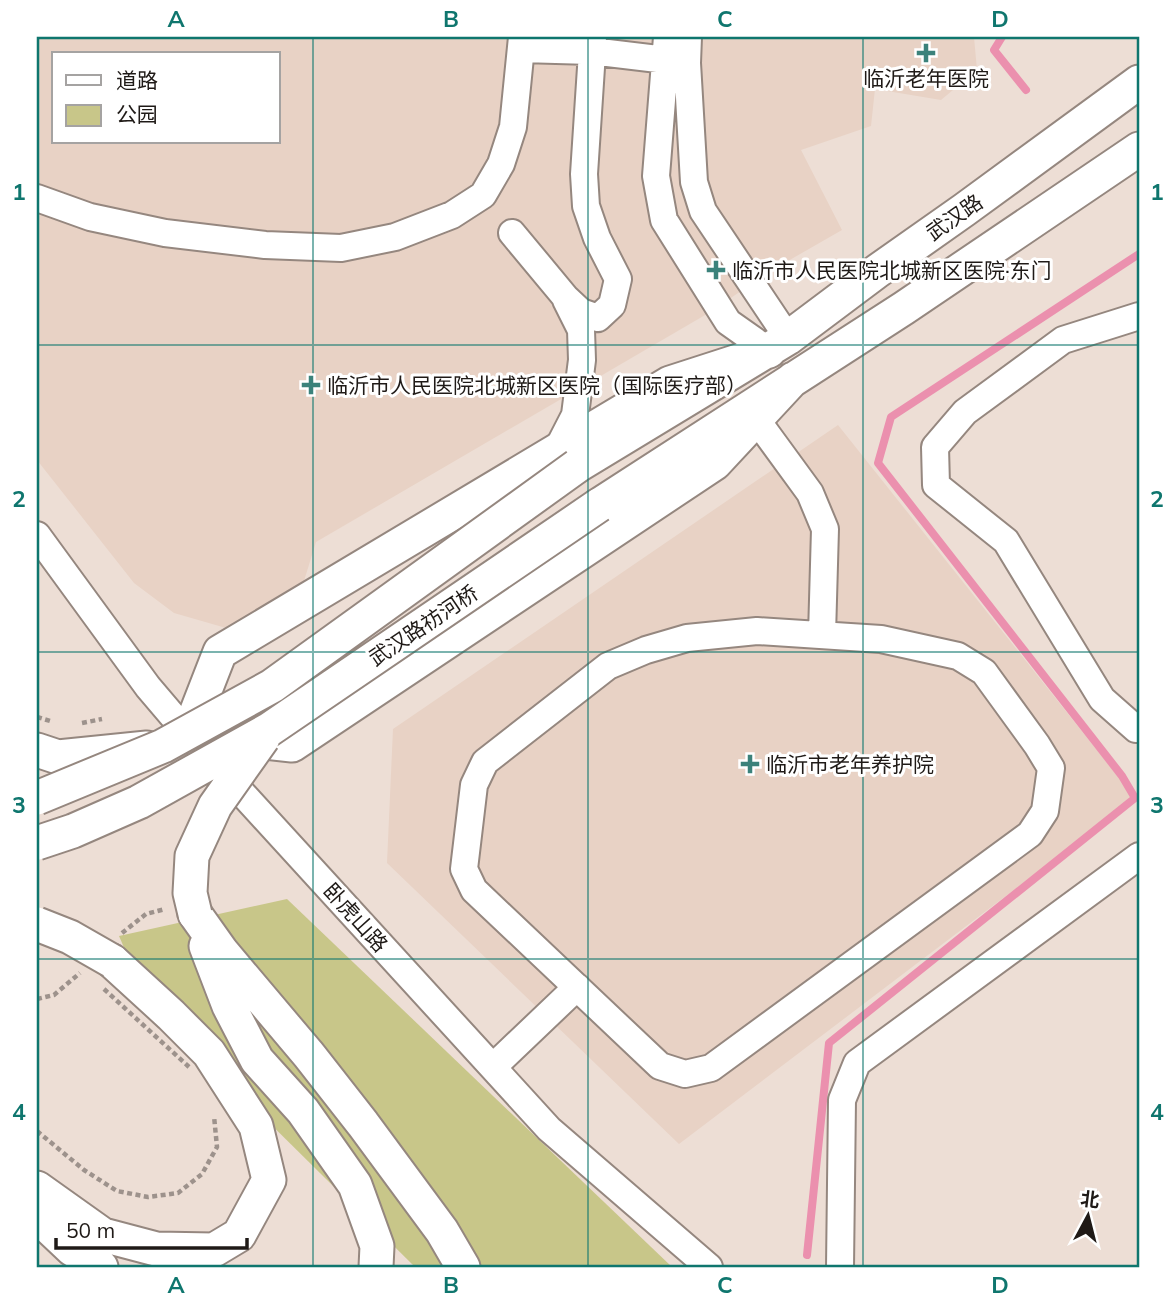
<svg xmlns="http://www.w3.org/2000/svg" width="1176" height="1304" font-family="Mulish,'Noto Sans SC',sans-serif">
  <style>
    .built { fill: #e8d2c5; fill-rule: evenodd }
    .green { fill: #c8c689 }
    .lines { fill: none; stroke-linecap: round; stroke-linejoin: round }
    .stream { stroke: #eb90ae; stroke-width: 8 }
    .minor-casing { stroke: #95877f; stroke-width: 30 }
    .major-casing { stroke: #95877f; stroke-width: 37 }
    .path { stroke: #9d928c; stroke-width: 4.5; stroke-dasharray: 5 3.5; stroke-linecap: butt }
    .minor { stroke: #fff; stroke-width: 26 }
    .major { stroke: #fff; stroke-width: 33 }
    .major-bridge-casing { stroke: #95877f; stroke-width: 37; stroke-linecap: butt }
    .path-bridge { stroke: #9d928c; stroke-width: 4.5; stroke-dasharray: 5 3.5; stroke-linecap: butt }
    .major-bridge { stroke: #fff; stroke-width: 33 }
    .grid { fill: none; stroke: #0f766e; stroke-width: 2; stroke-opacity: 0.55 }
    .poi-dot { fill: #3b827b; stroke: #fff; stroke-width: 2.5 }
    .labels { text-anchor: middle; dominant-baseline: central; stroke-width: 6; stroke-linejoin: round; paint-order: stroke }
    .poi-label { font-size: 21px; fill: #1f1a17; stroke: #fff; text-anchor: start }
    .street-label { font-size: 21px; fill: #1f1a17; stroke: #fff }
    .neatline { fill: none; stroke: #0f766e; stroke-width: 2.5 }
    .grid-label { font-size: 23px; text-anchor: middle; font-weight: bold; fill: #0f766e }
  </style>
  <rect width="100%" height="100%" fill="#edded5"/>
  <!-- built -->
  <path class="built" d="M37,37h937l3,33 -36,30 -66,-11 -4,37 -70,24 41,80 -75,43 -55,38 -396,231 -16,52 -67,36 -59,-17 -40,-30 -97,-123zM54,54h224v88h-224z
    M838,425l297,373 -456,346 -292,-281 6,-134z"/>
  <!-- green -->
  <path class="green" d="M287,899l385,368h-257l-267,-264 -29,-67z"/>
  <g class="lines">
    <!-- stream -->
    <path class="stream" d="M1002,37l-8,13 32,40
      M807,1255l22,-212 306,-245 -13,-22 -244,-313 13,-46 248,-163"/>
    <!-- minor casing -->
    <g class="minor-casing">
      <path id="minor" d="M667,37l-11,139 8,44 64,102 41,29
        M688,37l-1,26 7,119 9,29 85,127
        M521,49l70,2 92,11
        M37,198l53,19 75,16 100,12 76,3 54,-11 57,-22 31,-20 18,-31 12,-37 9,-90
        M512,233l54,65 15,14 17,6 14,-13 6,-26 -21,-41 -11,-32 -2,-32 9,-137
        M1139,316l-76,24 -98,72 -30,35 1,38 70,56 96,158 34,30h3
        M756,419l54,74 15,36 -3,106
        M557,450l18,-35 7,-55 -1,-30 -15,-30
        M37,535l111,152 40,47 361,395 160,138
        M757,631l124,8 77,17 26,16 53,73 14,23 -6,43 -15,23 -319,234 -26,6 -25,-8 -186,-176 -10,-21 10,-84 11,-23 123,-96 38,-16 41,-12z
        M493,1067l84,-80
        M840,1267l2,-167 15,-37 282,-207"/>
    </g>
    <!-- major casing -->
    <g class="major-casing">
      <path id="major" d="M769,351l-99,32 -450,269 -32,82 104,11 423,-282 78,-84
        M577,466l211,-128 88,-66 88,-62 175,-128
        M599,505l305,-197 235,-159
        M37,750l21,7 89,-9
        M195,914l27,38 87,103 54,69 79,107 21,36
        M206,946l23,60 28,54 46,51 52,74 22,61 -1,21
        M37,1188l66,47 53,14 58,1 25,-15 30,-55 -13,-54 -47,-73 -38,-38 -59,-54
        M37,1216l35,33 29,18"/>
    </g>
    <!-- path -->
    <path class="path" d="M37,717l13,4
      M82,723l20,-4
      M122,933l24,-19 19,-5
      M37,999l17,-4 26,-22
      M37,1131l47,39 33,21 31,6 30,-4 24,-19 15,-27 -3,-31"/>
    <!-- minor -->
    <use href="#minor" class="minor"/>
    <!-- major -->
    <use href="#major" class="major"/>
    <!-- major-bridge casing -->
    <g class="major-bridge-casing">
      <path id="major-bridge" d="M37,798l126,-52 109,-60 305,-220
        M37,843l36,-12 66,-29 131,-73 329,-224
        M195,914l-5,-21 2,-37 23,-50 48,-68
        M37,924l33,13 42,24"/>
    </g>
    <!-- path-bridge -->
    <path class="path-bridge" d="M104,989l85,78"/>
    <!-- major-bridge -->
    <use href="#major-bridge" class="major-bridge"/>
  </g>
  <!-- grid -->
  <path class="grid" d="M313,37v1230M588,37v1230M863,37v1230M37,345h1102M37,652h1102M37,959h1102"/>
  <!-- markers -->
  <g class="poi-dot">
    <path d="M922.5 42.5h7v7h7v7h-7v7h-7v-7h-7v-7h7z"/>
    <path d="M712.5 259.5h7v7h7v7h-7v7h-7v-7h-7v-7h7z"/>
    <path d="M307.5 374.5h7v7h7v7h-7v7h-7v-7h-7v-7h7z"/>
    <path d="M746.5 753.5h7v7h7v7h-7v7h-7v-7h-7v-7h7z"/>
  </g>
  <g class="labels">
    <!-- poi labels -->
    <g class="poi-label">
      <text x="926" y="78" text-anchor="middle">临沂老年医院</text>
      <text x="732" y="270">临沂市人民医院北城新区医院·东门</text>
      <text x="327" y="385">临沂市人民医院北城新区医院（国际医疗部）</text>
      <text x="766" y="764">临沂市老年养护院</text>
    </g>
    <!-- street labels -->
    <g class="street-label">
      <text transform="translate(954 217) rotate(-35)">武汉路</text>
      <text transform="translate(423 625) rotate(-34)">武汉路祊河桥</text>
      <text transform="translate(356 917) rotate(48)">卧虎山路</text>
    </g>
  </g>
  <!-- border -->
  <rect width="1176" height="1304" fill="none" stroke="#ffffff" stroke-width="77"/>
  <!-- legend -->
  <rect x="52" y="52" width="228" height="91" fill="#ffffff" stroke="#a5a3a2" stroke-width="2"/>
  <rect x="66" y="75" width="35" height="10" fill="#ffffff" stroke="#a5a3a2" stroke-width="2"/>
  <text x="116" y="88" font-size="21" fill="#1f1a17">道路</text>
  <rect x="66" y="105" width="35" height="21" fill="#c8c689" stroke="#a5a3a2" stroke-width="2"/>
  <text x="116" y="122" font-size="21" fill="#1f1a17">公园</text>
  <!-- north arrow -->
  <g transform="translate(1088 1216) rotate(7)" stroke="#ffffff" stroke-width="5" paint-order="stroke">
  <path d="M0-5L12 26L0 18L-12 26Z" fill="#1f1a17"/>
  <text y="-10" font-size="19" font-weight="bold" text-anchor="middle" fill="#1f1a17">北</text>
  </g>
  <!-- scale -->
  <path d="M56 1238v10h191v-10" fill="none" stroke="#1f1a17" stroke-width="3.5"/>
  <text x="66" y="1238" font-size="21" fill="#1f1a17" stroke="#ffffff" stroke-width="5" paint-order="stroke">50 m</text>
  <rect x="38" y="38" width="1100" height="1228" class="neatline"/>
  <g class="grid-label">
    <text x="176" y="27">A</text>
    <text x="451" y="27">B</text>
    <text x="725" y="27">C</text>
    <text x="1000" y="27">D</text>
    <text x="19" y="200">1</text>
    <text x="1157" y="200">1</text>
    <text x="19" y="507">2</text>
    <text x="1157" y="507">2</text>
    <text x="19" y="813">3</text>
    <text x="1157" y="813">3</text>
    <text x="19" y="1120">4</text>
    <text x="1157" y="1120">4</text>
    <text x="176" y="1293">A</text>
    <text x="451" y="1293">B</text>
    <text x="725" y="1293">C</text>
    <text x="1000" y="1293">D</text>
  </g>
</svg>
